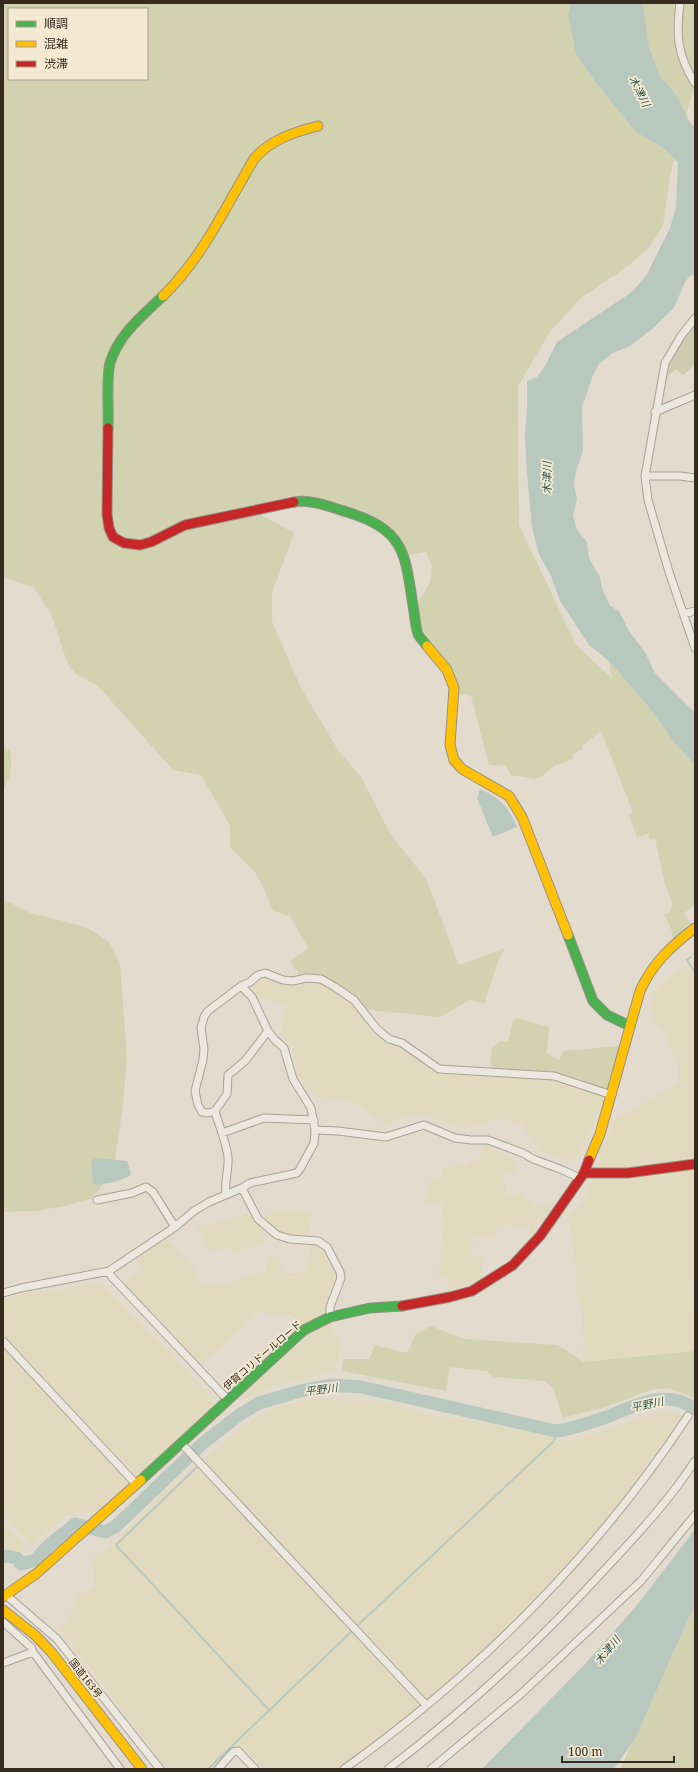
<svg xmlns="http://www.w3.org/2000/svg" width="698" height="1772" font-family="'Noto Serif','Noto Sans JP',serif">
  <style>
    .farmland { fill: #e2dabf }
    .green { fill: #d2d2b1; fill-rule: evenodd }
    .cemetery { fill: #cdccb0 }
    .water { fill: #b8c8bf }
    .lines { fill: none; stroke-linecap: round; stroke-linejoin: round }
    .stream { stroke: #b8c8bf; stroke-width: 2 }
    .river { stroke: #b8c8bf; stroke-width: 13 }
    .street-casing { stroke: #a8a197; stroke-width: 9 }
    .fast-casing { stroke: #989186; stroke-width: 11 }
    .slow-casing { stroke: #989186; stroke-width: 11 }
    .jam-casing { stroke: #989186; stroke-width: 11 }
    .street { stroke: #ece7df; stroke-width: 7 }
    .fast { stroke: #4caf50; stroke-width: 9 }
    .slow { stroke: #ffc107; stroke-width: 9 }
    .jam { stroke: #c62828; stroke-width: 9 }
    .labels { text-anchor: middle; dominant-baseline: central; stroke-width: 3.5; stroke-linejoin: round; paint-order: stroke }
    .street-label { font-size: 10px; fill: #372a1f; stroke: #f4ead4 }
    .water-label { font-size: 11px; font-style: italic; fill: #2f5653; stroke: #f4ead4 }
  </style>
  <rect width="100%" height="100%" fill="#e3dcce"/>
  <!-- farmland -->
  <path class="farmland" d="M687,963l8,14v303l-6,-1 6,56v16l-111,11 -2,-48 -6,-26 1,-12 -9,-62 14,-10 33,-85 7,-2 55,-34 2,-9 -2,-11 -14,-32 -6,-6 -8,-14 5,-17 5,-9z
    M265,978l22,7 22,-4 13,3 17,10 14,8 25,34 22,9 33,26 12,3 106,6 30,8 24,10 -24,54 -8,10 -32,-11 -20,-27 -22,-5 -36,10 -16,-5 -21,-10 -23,4 -16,5 -11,-4 -13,-12 -7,-3 -22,-6 -19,-1 -13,-15 -7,-17 -3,-17 -12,-13 7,-30 -26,-6 -10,-12 8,-7z
    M483,1142l9,3 2,4 10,6 8,3 4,13 -13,4 4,20 15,-2 1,8 9,-1 4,6 14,-3 1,2 -21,33v-11l-33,-3 -2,15 -22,-3 -1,19 9,1 2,22 -36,15 2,-15 -10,-1 1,-25 4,-28 -3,-22 -16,1 6,-24 10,-3 1,-8 28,-4v-4l10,-1z
    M279,1210l33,3 -4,25 -14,-1 -17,-5 -14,-12v-2z
    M252,1213l11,15 1,16 -27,7 -11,-3 -18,2 -11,-23z
    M165,1237l32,35 5,14 29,-2 4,-4 30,-8 3,-14 12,-1 2,17 21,-2 3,-4 6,-24h7l6,4 12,25v8l-14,32 -4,3 -22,14 -5,-14 -25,-2 -5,-4 -61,55 -77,-81 18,-16 -8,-10z
    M99,1283l69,67 44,48 1,9 -74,68 -4,1 -132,-140v-38l42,-9 -5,4z
    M330,1324l7,13 4,14 -7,21 -52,11 -38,16 -1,-5 60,-54 16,-11z
    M3,1346l126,135 1,4 -35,30 -14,-3 -16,4 -33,30 -29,-33z
    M310,1398l70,3 61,16 33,4 96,20 97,-31 13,4 2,5 -37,54 -60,77 -54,57 -74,72 -29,20 -31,28 -56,42h-78l-22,-23 -5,2 -20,21h-50l-45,-62 -63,-79 10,-8 10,-24 17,-9 -3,-28 25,-19 42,-44 36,-28 49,-43 24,-15z
    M3,1523l24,25 -4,4 -20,-5z"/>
  <!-- green -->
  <path class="green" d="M3,3h692v80l-25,93 -7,50 -15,23 -20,17 -47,32 -31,34 -32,54 1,139 57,120 36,33 -3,-17 43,50 24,34 19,20v140l-11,8 8,12 -19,15 -1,-9 -8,-17 6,-2 3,-8 -8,-20 -10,-45 -6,1 -1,-6 -11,3 -9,-23 5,-2 -32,-81 -19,15 1,3 -10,5 1,5 -18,6 -14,11 -7,3 -24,-4 -5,-9 -17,-1 -18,-69 -12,-2 -4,-21 -25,-32 -9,-15 -4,-22 13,-22 2,-15 -6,-15 -17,3c-7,-11 -14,-24 -24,-32 -15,-13 -72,-28 -92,-27 -12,1 -24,6 -36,8l1,9 36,20 -22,60v28l29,67 37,62 23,27 29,56 36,46 33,86 46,-17 -6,11 -15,45 -14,-4 -30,17 -72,-7 -12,-12 -20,-13 -35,-8 -11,-16 18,-13 -18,-32 -17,-5 -11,-27 -8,-13 -24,-24v-21l-29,-51 -28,-5 -76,-85 -20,-10 -9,-10 -16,-49 -18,-28 -31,-11zM9,9h138v70h-138z
    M3,746l7,5c3,14 1,27 -7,39z
    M3,899l27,14 26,6 32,9 21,14 11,21 7,93 -4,50 -9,60 -12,20 -10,12 -27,8 -29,5 -33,1z
    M516,1018l33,9 -2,26 12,7 5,-9 54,-5 3,5 -10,38 -5,2 -20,-8 -89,-12 -7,-8 2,-16 8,-6 8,1 5,-20z
    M431,1326l33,13 94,6 26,17 111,-11v47l-27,-10 -17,2 -48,18 -40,10 -10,-29 -8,-8 -51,-4 -7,-6 -37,-4 -4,24 -105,-20 2,-12h26l6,-14 32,8 9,-19z
    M695,1604v165h-75l43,-92z"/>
  <!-- cemetery -->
  <path class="cemetery" d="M695,326v39l-12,10 -7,-6 -12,10c4,-18 15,-41 31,-53z"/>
  <!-- water -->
  <path class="water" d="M571,3h72l6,45 11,28 16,19 15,29 4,2v148l-5,2 -5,6 -11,26 -22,21 -22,17 -19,8 -12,10 -6,11 -11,32 1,44 -7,20 -2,14 3,14 -4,16 4,15 10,12 2,16 11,19 2,11 8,18 9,5 10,20 16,21 10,21 40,40v52l-19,-20 -24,-34 -43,-50 -20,-16 -29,-44 -9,-25 -12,-22 -7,-27 -5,-54 -2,-37 2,-30v-25l10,-4 9,-13 11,-22 75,-50 14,-16 24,-48 6,-21 2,-45 -16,-15 -26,-15 -39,-48 -21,-30 -8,-40z
    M480,789c21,10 28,17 37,38l-24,10 -16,-39z
    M100,1158l27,3 4,12 -1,3 -15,6 -19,3 -3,-2 -2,-22 3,-2z
    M695,1529v75l-59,133 -22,32h-132l101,-103 55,-62z"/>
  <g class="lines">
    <!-- stream -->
    <path class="stream" d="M691,957l-4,3 8,13
      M197,1467l-81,78 153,165
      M356,1627l198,-186 2,-10
      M208,1769l145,-139"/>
    <!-- river -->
    <path class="river" d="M3,1557l4,-1 10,2 4,6 15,-4c9,-15 26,-24 39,-36l30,8 10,-5 87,-83 37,-29 20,-12 41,-12 30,-6 31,2 195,44c15,-2 30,-7 45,-12 29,-10 65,-33 94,-10"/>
    <!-- street casing -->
    <g class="street-casing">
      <path id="street" d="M680,3c-4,32 -3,52 15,80
        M695,318l-14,18 -16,27 -20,113 3,24 21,72 26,76
        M655,412l40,-17
        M645,476h35l15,2
        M683,614l12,-3
        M215,1111l12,-17 1,-19 17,-14 23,-30
        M315,1130l23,1 48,6 38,-12 31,13 16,2h17l35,13 10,6 27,10 20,9
        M222,1133l42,-15 50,2
        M242,1188l16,31 19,16 13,4 28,2 9,6 13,25 1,6 -11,29v10
        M226,1195c-2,-13 3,-25 2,-38 -2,-16 -9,-31 -13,-46l-7,2 -6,-1 -4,-7 -3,-14 8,-31 1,-11 -3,-21 3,-11 4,-6 33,-25 9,-4 8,-7 7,-2 18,7 10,1 13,-3 15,1 14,8 19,13 23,29 12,10 13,4 37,26 115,7 58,19
        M97,1200l35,-7 14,-6 7,5 22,35
        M109,1271l2,5 116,123
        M3,1293l18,-5 88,-17 66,-44 19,-16 15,-9 33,-14 8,-5 47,-10 3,-4 14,-26 1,-13 -4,-22 -18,-29 -9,-31 -8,-7 -8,-10 -16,-34 -11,-11
        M3,1341l133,143
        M181,1443l245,262
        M6,1595l51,44 103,130
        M3,1622l28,25 2,5
        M3,1663l30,-11 87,117
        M218,1769l15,-17 5,-1 17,18
        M344,1769c133,-95 254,-216 344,-353
        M388,1769c80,-61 153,-129 220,-203 31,-33 62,-67 87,-105
        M431,1769l91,-76 119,-112 54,-66"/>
    </g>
    <!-- fast casing -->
    <g class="fast-casing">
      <path id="fast" d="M108,428c1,-17 -2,-50 2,-65 9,-29 32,-47 53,-67
        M294,502c17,-3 37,5 53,10 58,18 58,41 66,94 2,9 2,20 5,28 2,4 6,8 9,12
        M568,935l25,66 14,14 23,11
        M141,1480l163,-150 26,-13 40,-9 32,-2"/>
    </g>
    <!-- slow casing -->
    <g class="slow-casing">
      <path id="slow" d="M163,296c40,-39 63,-90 91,-137 16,-19 40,-27 64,-33
        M427,646l20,24 7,18 -4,57 4,15 8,9 47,27 13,21 46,118
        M589,1160l11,-26 40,-143c12,-27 31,-45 55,-63
        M3,1597l34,-24 104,-93
        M3,1610l32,25 17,18 90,116"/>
    </g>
    <!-- jam casing -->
    <g class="jam-casing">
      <path id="jam" d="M108,428l-1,86 2,14 4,9 11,6 16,2 11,-3 34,-17 109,-23
        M584,1173h44l67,-9
        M402,1306l48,-9 22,-6 41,-26 27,-29 44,-63 5,-13"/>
    </g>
    <!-- street -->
    <use href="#street" class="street"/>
    <!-- fast -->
    <use href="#fast" class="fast"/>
    <!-- slow -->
    <use href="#slow" class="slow"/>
    <!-- jam -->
    <use href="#jam" class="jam"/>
  </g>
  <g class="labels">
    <!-- street labels -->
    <g class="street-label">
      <text transform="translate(262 1355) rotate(-41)">伊賀コリドールロード</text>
      <text transform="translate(86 1678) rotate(52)">国道163号</text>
    </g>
    <!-- water labels -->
    <g class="water-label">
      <text transform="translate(640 91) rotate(63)">木津川</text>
      <text transform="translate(546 478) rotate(-90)">木津川</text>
      <text transform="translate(321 1389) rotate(-7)">平野川</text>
      <text transform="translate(647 1404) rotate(-12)">平野川</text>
      <text transform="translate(607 1650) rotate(-51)">木津川</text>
    </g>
  </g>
  <!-- border -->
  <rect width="698" height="1772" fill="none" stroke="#372a1f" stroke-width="8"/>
  <!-- legend -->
  <rect x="8" y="8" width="140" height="72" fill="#f4ead4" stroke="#a89d8c"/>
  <rect x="16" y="21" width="20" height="6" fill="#4caf50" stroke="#a89d8c"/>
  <text x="44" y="28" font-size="12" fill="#372a1f">順調</text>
  <rect x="16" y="41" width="20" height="6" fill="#ffc107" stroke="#a89d8c"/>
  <text x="44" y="48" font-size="12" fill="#372a1f">混雑</text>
  <rect x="16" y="61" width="20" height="6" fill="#c62828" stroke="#a89d8c"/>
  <text x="44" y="68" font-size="12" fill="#372a1f">渋滞</text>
  <!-- scale -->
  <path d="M562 1756v6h112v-6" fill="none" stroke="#372a1f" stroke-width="2"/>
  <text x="568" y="1756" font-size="12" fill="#372a1f" stroke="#f4ead4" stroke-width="3" paint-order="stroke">100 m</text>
</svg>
